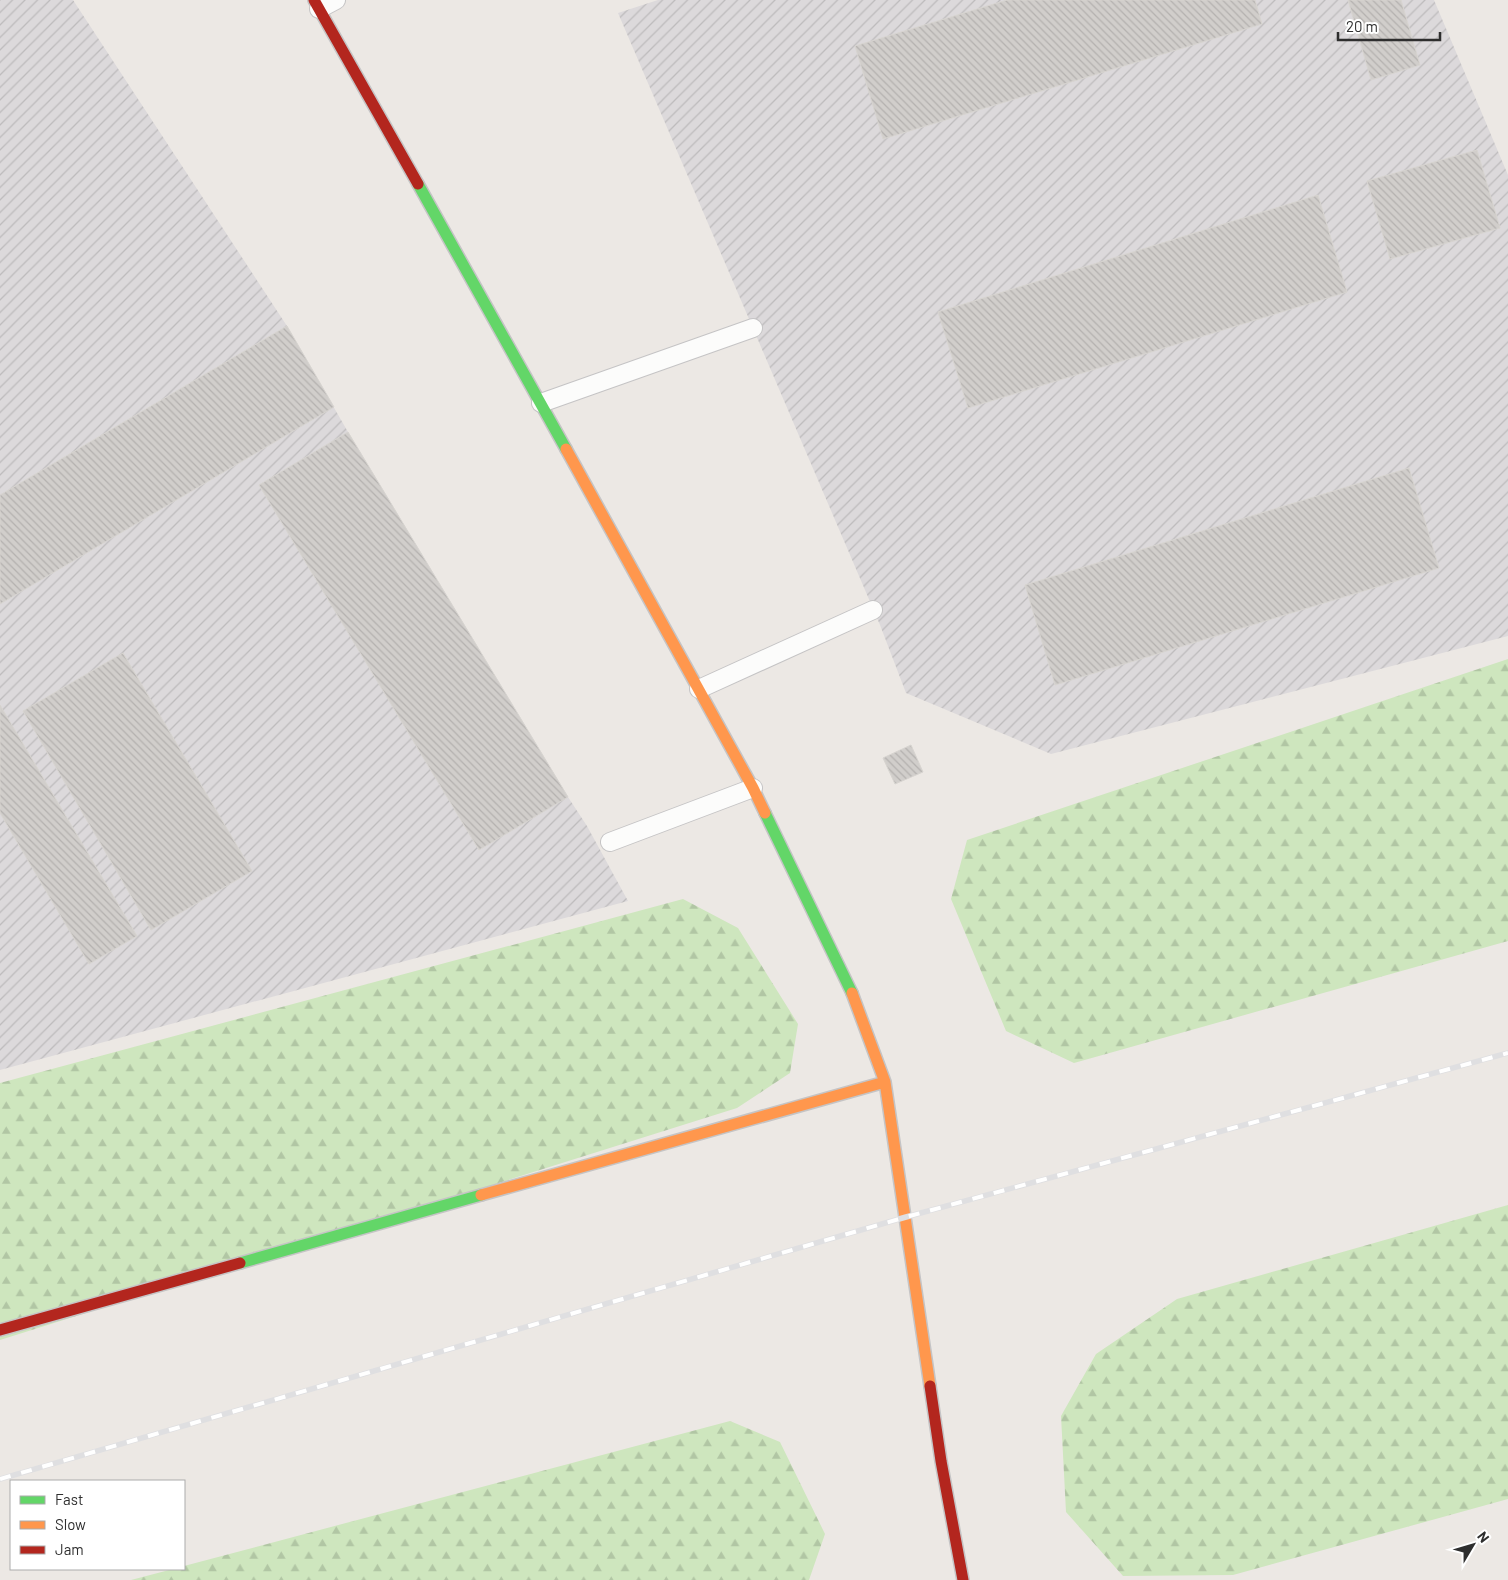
<svg xmlns="http://www.w3.org/2000/svg" width="1508" height="1580" font-family="Barlow,sans-serif">
  <style>
    .industrial { fill: url(#industrial-furrows) }
    .forest { fill: url(#forest-firs) }
    .building { fill: url(#building-back-hatch); stroke: #d7d4d0 }
    .lines { fill: none; stroke-linecap: round; stroke-linejoin: round }
    .lane-casing { stroke: #c5c4c5; stroke-width: 20 }
    .fast-casing { stroke: #c5c4c5; stroke-width: 14 }
    .slow-casing { stroke: #c5c4c5; stroke-width: 14 }
    .jam-casing { stroke: #c5c4c5; stroke-width: 14 }
    .lane { stroke: #fcfcfb; stroke-width: 18 }
    .fast { stroke: #63d668; stroke-width: 11 }
    .slow { stroke: #ff974d; stroke-width: 11 }
    .jam { stroke: #b3261e; stroke-width: 11 }
    .rail-casing { stroke: #dfdfe1; stroke-width: 5.5 }
    .rail { stroke: #fff; stroke-width: 4; stroke-dasharray: 11; stroke-linecap: butt }
  </style>
  <defs>
    <pattern id="industrial-furrows" width="10" height="10" patternUnits="userSpaceOnUse" patternTransform="scale(1.25)"><rect width="10" height="10" fill="#dcd9db"/><path d="M-1 1l2-2M0 10L10 0M9 11l2-2" fill="none" stroke="#bdbbbc"/></pattern>
    <pattern id="forest-firs" width="22" height="20" patternUnits="userSpaceOnUse" patternTransform="scale(1.25)"><rect width="22" height="20" fill="#cee6be"/><path d="M5 1l3.5 6h-7zM16 11l3.5 6h-7z" fill="#b1c6a4"/></pattern>
    <pattern id="building-back-hatch" width="6" height="6" patternUnits="userSpaceOnUse" patternTransform="scale(1.25)"><rect width="6" height="6" fill="#d1cecb"/><path d="M-1 5l2 2M0 0l6 6M5-1l2 2" fill="none" stroke="#b4b1af"/></pattern>
  </defs>
  <rect width="100%" height="100%" fill="#ece8e4"/>
  <!-- industrial -->
  <path class="industrial" d="M0,0h73l214,326 61,106 220,365 19,29 41,75 -628,169z
    M658,0h776l74,175v461l-457,118 -145,-61 -26,-68 -262,-612z"/>
  <!-- forest -->
  <path class="forest" d="M1508,659v282l-434,122 -68,-32 -55,-132 16,-59z
    M683,899l55,29 60,96 -8,49 -53,35 -737,232v-257z
    M1508,1205v294l-275,76 -110,1 -57,-64 -5,-96 35,-62 81,-55z
    M730,1421l50,21 45,92 -16,46h-678l42,-11h11v-3z"/>
  <!-- building -->
  <path class="building" d="M1007,0h248l7,24 -379,115 -28,-93z
    M1348,0h53l19,65 -49,15z
    M1477,150l23,78 -110,31 -23,-78z
    M1318,195l29,97 -379,116 -30,-96z
    M287,326l47,81 -334,197v-109z
    M348,432l220,365 -89,53 -220,-365z
    M1409,468l30,100 -384,117 -30,-100z
    M123,653l129,218 -101,59 -128,-219z
    M0,705l137,231 -48,28 -89,-151z
    M911,745l12,27 -28,12 -12,-26z"/>
  <g class="lines">
    <!-- lane casing -->
    <g class="lane-casing">
      <path id="lane" d="M319,9l17,-9
        M541,403l212,-75
        M699,689l174,-79
        M610,842l143,-54"/>
    </g>
    <!-- fast casing -->
    <g class="fast-casing">
      <path id="fast" d="M418,184l148,265
        M765,813l87,180
        M240,1263l241,-68"/>
    </g>
    <!-- slow casing -->
    <g class="slow-casing">
      <path id="slow" d="M566,449l187,339 12,25
        M852,993l33,89 45,304
        M481,1195l404,-113"/>
    </g>
    <!-- jam casing -->
    <g class="jam-casing">
      <path id="jam" d="M314,0l104,184
        M0,1330l240,-67
        M930,1386l11,75 22,119"/>
    </g>
    <!-- lane -->
    <use href="#lane" class="lane"/>
    <!-- fast -->
    <use href="#fast" class="fast"/>
    <!-- slow -->
    <use href="#slow" class="slow"/>
    <!-- jam -->
    <use href="#jam" class="jam"/>
    <!-- rail casing -->
    <g class="rail-casing">
      <path id="rail" d="M0,1479l906,-262 602,-164"/>
    </g>
    <!-- rail -->
    <use href="#rail" class="rail"/>
  </g>
  <!-- legend -->
  <rect x="10" y="1480" width="175" height="90" fill="#ffffff" stroke="#ababab"/>
  <rect x="20" y="1496" width="25" height="8" fill="#63d668" stroke="#ababab"/>
  <text x="55" y="1505" font-size="15" fill="#2e2e2e">Fast</text>
  <rect x="20" y="1521" width="25" height="8" fill="#ff974d" stroke="#ababab"/>
  <text x="55" y="1530" font-size="15" fill="#2e2e2e">Slow</text>
  <rect x="20" y="1546" width="25" height="8" fill="#b3261e" stroke="#ababab"/>
  <text x="55" y="1555" font-size="15" fill="#2e2e2e">Jam</text>
  <!-- north arrow -->
  <g transform="translate(1473 1545) rotate(52)" stroke="#ffffff" stroke-width="4" paint-order="stroke">
  <path d="M0-4L9 19L0 12L-9 19Z" fill="#2e2e2e"/>
  <text y="-8" font-size="14" font-weight="bold" text-anchor="middle" fill="#2e2e2e">N</text>
  </g>
  <!-- scale -->
  <path d="M1338 32v8h102v-8" fill="none" stroke="#2e2e2e" stroke-width="2.5"/>
  <text x="1346" y="32" font-size="15" fill="#2e2e2e" stroke="#ffffff" stroke-width="4" paint-order="stroke">20 m</text>
</svg>
